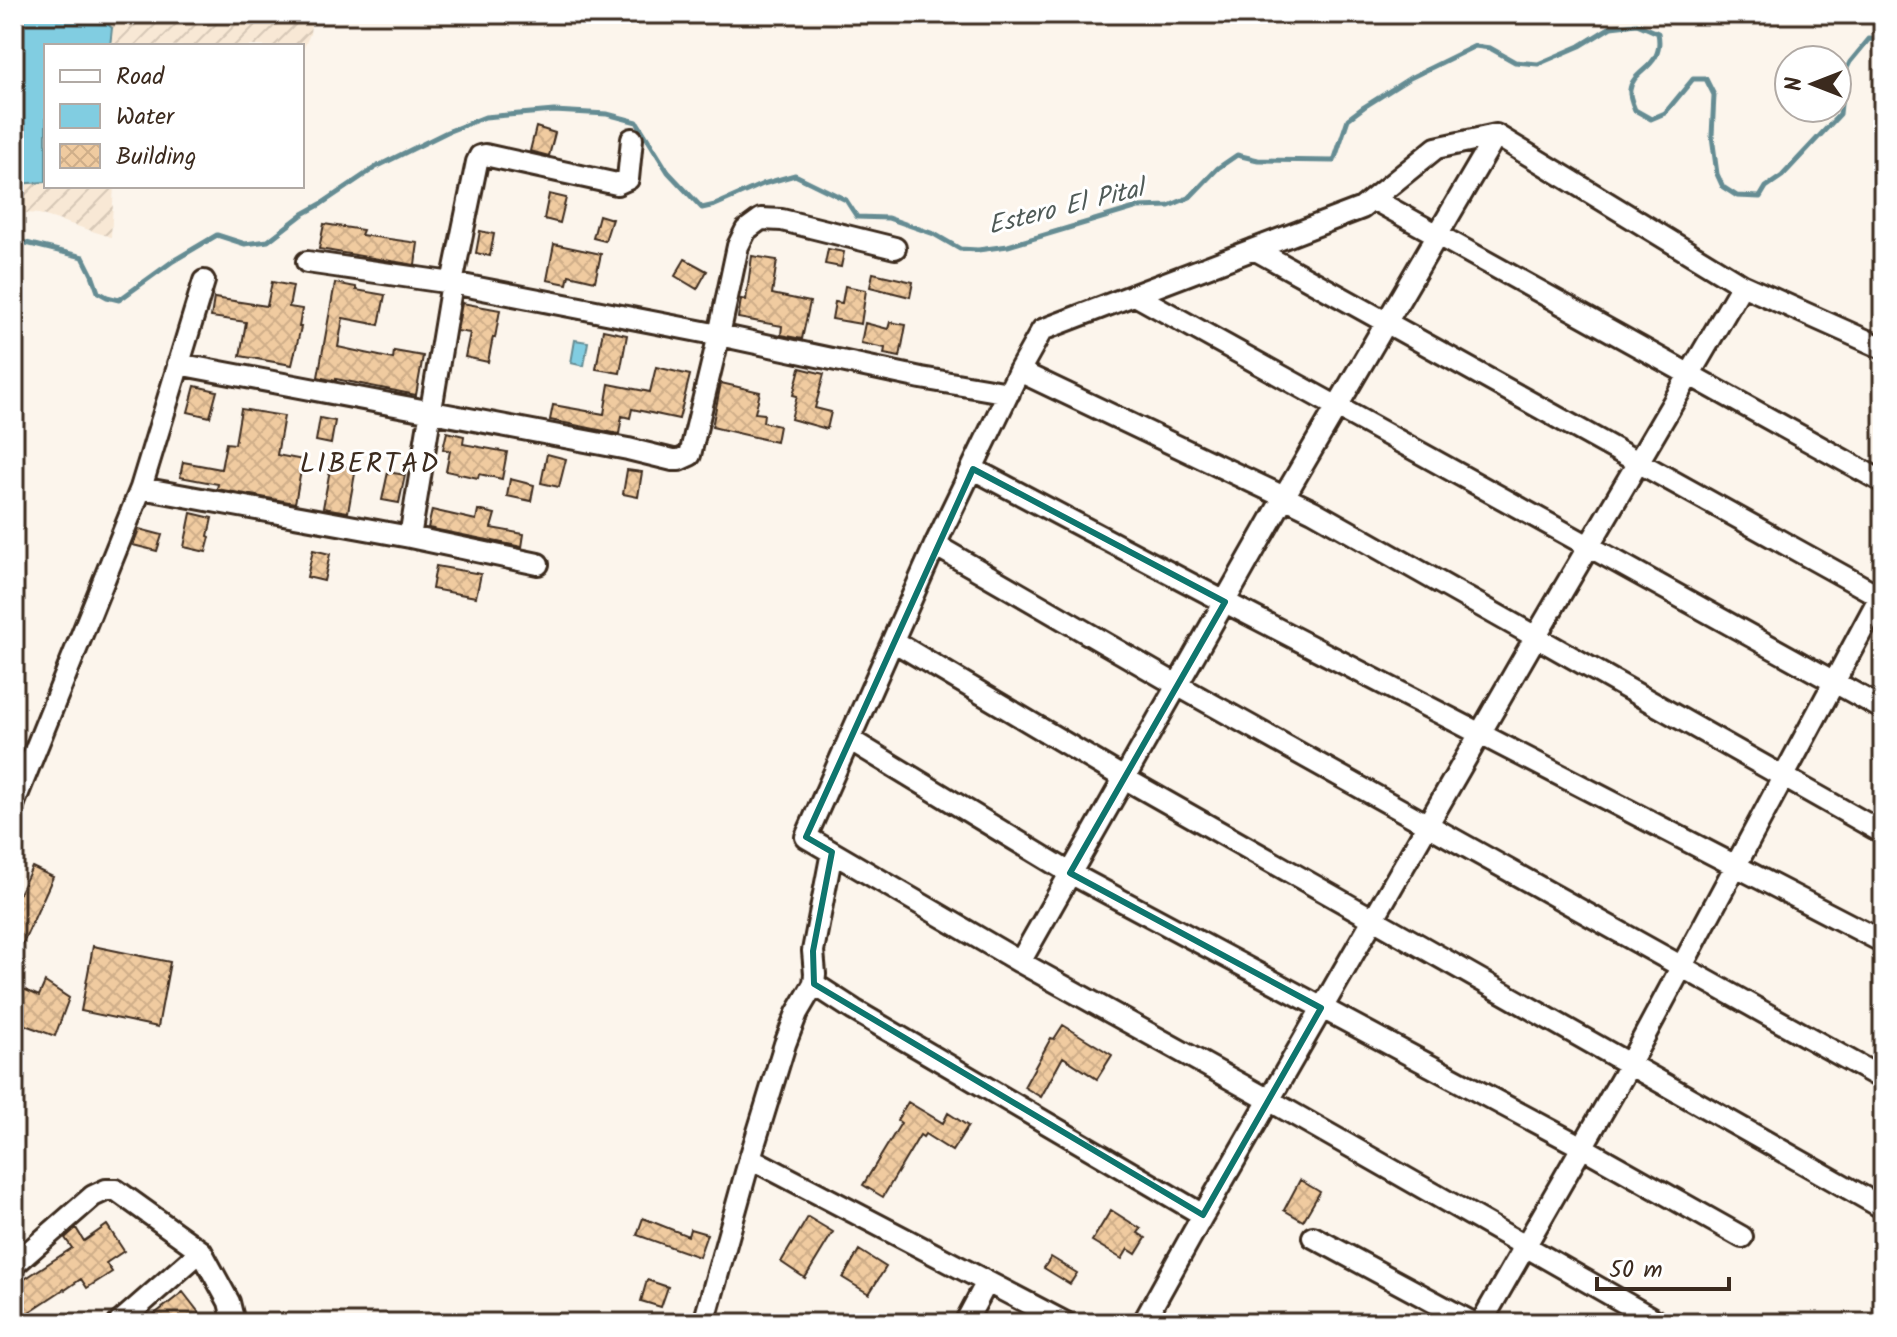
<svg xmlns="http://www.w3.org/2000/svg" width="1897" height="1337" font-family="Kalam,sans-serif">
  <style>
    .industrial { fill: url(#industrial-furrows) }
    .water { fill: #81cde1; stroke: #658c93; stroke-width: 2 }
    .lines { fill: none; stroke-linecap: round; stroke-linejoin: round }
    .stream { stroke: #658c93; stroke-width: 5 }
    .building { fill: url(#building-cross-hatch); stroke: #3b2a1e; stroke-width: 2 }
    .minor-casing { stroke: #3b2a1e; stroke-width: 26 }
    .minor { stroke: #fff; stroke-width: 20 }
    .marked { fill: none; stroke: #0f766e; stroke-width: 6; stroke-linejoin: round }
    .labels { text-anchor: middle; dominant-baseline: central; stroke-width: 6; stroke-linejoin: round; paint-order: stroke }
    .water-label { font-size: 26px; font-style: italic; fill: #505b58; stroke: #fff }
    .quarter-label { font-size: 28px; letter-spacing: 2px; fill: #3b2a1e; stroke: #fff }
  </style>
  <defs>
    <pattern id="industrial-furrows" width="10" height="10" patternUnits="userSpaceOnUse" patternTransform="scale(2)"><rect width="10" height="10" fill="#f8e8d5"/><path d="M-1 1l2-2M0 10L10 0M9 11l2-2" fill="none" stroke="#d6c7b6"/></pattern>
    <pattern id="building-cross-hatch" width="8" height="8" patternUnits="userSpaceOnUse" patternTransform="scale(2)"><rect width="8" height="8" fill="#f0cba0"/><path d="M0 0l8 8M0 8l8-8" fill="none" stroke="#cfae89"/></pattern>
  </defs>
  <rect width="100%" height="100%" fill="#fcf5ec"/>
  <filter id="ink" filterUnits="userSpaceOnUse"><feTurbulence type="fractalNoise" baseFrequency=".0125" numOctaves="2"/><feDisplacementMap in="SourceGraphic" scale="16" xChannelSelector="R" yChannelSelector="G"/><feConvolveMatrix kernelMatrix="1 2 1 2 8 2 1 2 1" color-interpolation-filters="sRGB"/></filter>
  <g filter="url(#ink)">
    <!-- industrial -->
    <path class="industrial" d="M14,14h298l-2,20 -8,18v-6h-256v140h68l-3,51 -72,-23 -25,-2z"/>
    <!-- water -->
    <path class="water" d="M23,14h74l15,14 -2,18h-64v136l-32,2v-161z
      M206,14h87l-8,9 -65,-3z
      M575,340l13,2 -4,24 -13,-3z"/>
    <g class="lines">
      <!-- stream -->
      <path class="stream" d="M14,240l69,17 9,18 6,17 9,5 12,3 54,-39 44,-26 28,9 23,-3 35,-27 18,-10 55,-37 71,-35 38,-15 69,-6 53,3 30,8 31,50 34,36 13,-3 48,-21 32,-9 51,25 11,17 31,1 46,16 26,15 18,1 30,-4 130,-39 31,-1 21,-9 28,-29 19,-13 21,5 76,1 14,-42 16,-12 46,-29 65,-32 15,2 25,14 23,2 42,-18 31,-19 26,-3 21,9c7,35 -26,36 -28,57 -1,6 3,15 5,20l16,9 14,-6 28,-34h13l8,16 -2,41 5,38 6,13 14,9 23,1 6,-10 16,-11 58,-62 4,-40 6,-12 19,-23 14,1"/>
    </g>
    <!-- building -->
    <path class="building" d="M536,127l19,6 -6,23 -19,-5z
      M549,194l17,4 -6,25 -16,-4z
      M599,215l13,4 -7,22 -12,-3z
      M324,224l39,6 -2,5 57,8 -3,22 -96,-16z
      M480,231l14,3 -4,22 -14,-3z
      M554,244l47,10 -6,27 -26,-6 -2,9 -20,-4z
      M828,249l16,3 -3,15 -16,-3z
      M752,256l25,4 -5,34 38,8 -8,37 -21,-4 1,-9 -44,-8 3,-19 5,1z
      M685,259l22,12 -10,18 -22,-13z
      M873,273l40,9 -3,15 -40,-10z
      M272,282l21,4 -4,21 13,2 -3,18h2l-9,38 -52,-9 6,-34 -35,-5 3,-19 53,8z
      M335,283l21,4v3l29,5 -6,30 -36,-7 -5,29 55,12 1,-8 29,5 -7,39 -80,-16v2l-18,-4z
      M845,286l21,4 -5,34 -29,-5 3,-17 7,1z
      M462,303l38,7 -5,28 -2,-1 -5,25 -23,-5 5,-24 -13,-2z
      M890,322l16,3 -6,32 -16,-3 1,-6 -24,-5 4,-20 23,6z
      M603,330l24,5 -7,38 -24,-4z
      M656,367l34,8 -11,44 -47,-10 -2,9 -8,-2 -3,18 -69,-14 3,-15 51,9 5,-30 41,8z
      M800,368l24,6 -9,34 16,4 -4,17 -36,-10 6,-23 -4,-1z
      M721,383l39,9 -5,21 9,1 -1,8 16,4 -3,16 -64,-15z
      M195,386l22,5 -7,26 -22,-5z
      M241,409l43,7 -7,39 26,5 -8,43 -78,-14 1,-5 -38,-7 3,-15 38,7 5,-26 9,1z
      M320,418l15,3 -4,23 -15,-3z
      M447,432l17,4 -1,8 44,8 -5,27 -23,-5 -1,4 -32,-7 4,-20 -7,-2z
      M547,454l19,5 -7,28 -18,-4z
      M331,464l25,4 -8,44 -25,-4z
      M627,470l15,2 -4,25 -15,-3z
      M388,472l17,3 -6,28 -17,-3z
      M510,479l24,6 -3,16 -24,-5z
      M432,510l44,10 2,-10 17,4 -4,14 33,6 -2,13 -94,-19z
      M191,513l21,5 -4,18 2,1 -4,15 -22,-5z
      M139,529l23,6 -5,16 -24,-6z
      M313,550l17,4 -6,27 -17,-4z
      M436,566l45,8 -5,23 -44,-8z
      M32,867l21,10 -39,86v-59z
      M93,946l77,16 -12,65 -77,-16z
      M45,982l24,16 -14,38 -41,-15v-36l25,11z
      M1063,1025l49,30 -15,24 -34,-22 -22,40 -17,-10 27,-49 3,1z
      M908,1102l35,21 5,-10 20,13 -16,25 -27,-17 -2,3 -3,-2 -37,62 -20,-12 38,-62 -4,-3z
      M1300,1180l20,12 -17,29 -19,-11z
      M1111,1210l30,19 -3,4 8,5 -10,16 -8,-5 -6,10 -30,-18z
      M808,1217l25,15 -28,46 -24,-16z
      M643,1218l45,18 2,-7 17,5 -8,23 -62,-22z
      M107,1225l17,26 -18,12 6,9 -25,16 -6,-9 -16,11 -1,-1 -50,33v-36l58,-38 -7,-10 11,-10 8,13z
      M859,1250l27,17 -17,27 -26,-16z
      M1051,1257l26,16 -7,11 -26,-16z
      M647,1280l21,7 -7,20 -20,-6z
      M183,1292l24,31h-64z"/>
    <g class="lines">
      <!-- minor casing -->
      <g class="minor-casing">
        <path id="minor" d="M1373,199l510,283
          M1254,249l629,349
          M307,262l145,21 267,52 19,-89 8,-16 15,-11 21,1 113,28
          M1135,295l748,414
          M178,364l450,85 45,11h6l11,-5 29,-120 202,43 88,15
          M1019,371l23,-41 320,-122 74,-60 60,-13 246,150 141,63
          M973,469l252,133 658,340
          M141,488l269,49 128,27
          M410,537l42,-254 25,-121 3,-6 5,-1 132,29 11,-5 4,-40
          M935,545l242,140 706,394
          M893,641l231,137 759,430
          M849,739l221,134 512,274 160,90
          M14,803l127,-315 63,-207
          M1020,962l-214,-125 129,-292 84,-174 265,126 212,-362
          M814,984l40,26 349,205 -60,108
          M750,1158l316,165
          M1203,1215l332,-577 207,-353
          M1313,1237l160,86
          M14,1265l79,-69 13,-6h10l85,61 28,51 5,21
          M1655,1320l-386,-220 -249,-138 264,-465 29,14 570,322
          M119,1323l82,-72
          M704,1323l46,-165 35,-114 12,-31 17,-29 1,-10 -2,-23 19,-99
          M965,1323l22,-41
          M1481,1323l142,-247 260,-485"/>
      </g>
      <!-- minor -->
      <use href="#minor" class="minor"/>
    </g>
  </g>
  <!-- marked area -->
  <path class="marked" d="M973,469l252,133 -155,271 251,135 -118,207 -389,-231 -1,-33 19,-99 -26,-15z"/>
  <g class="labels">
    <!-- water labels -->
    <g class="water-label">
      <text transform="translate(1066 208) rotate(-14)">Estero El Pital</text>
    </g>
    <!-- quarter labels -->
    <g class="quarter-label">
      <text x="370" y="464">LIBERTAD</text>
    </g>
  </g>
  <!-- margin -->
  <rect width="1897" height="1337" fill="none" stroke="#fff" stroke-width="48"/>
  <rect x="24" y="24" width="1849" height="1289" fill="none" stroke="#3b2a1e" stroke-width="3" filter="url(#ink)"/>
  <!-- legend -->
  <rect x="44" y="44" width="260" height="144" fill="#ffffff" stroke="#b1aaa5" stroke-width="2"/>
  <rect x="60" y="70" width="40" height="12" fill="#ffffff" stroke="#b1aaa5" stroke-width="2"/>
  <text x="116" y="84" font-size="24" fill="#3b2a1e">Road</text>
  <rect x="60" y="104" width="40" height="24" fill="#81cde1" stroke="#b1aaa5" stroke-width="2"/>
  <text x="116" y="124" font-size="24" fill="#3b2a1e">Water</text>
  <rect x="60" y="144" width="40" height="24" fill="url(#building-cross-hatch)" stroke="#b1aaa5" stroke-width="2"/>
  <text x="116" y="164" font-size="24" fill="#3b2a1e">Building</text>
  <!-- north arrow -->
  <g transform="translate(1813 84) rotate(270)"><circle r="38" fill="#ffffff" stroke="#b1aaa5" stroke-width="2"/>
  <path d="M0-6L14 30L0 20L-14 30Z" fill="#3b2a1e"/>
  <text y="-12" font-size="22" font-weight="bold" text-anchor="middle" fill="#3b2a1e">N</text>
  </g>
  <!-- scale -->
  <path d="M1597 1277v12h132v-12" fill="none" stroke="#3b2a1e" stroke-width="4"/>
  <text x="1609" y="1277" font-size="24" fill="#3b2a1e" stroke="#ffffff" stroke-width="6" paint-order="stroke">50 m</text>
</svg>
